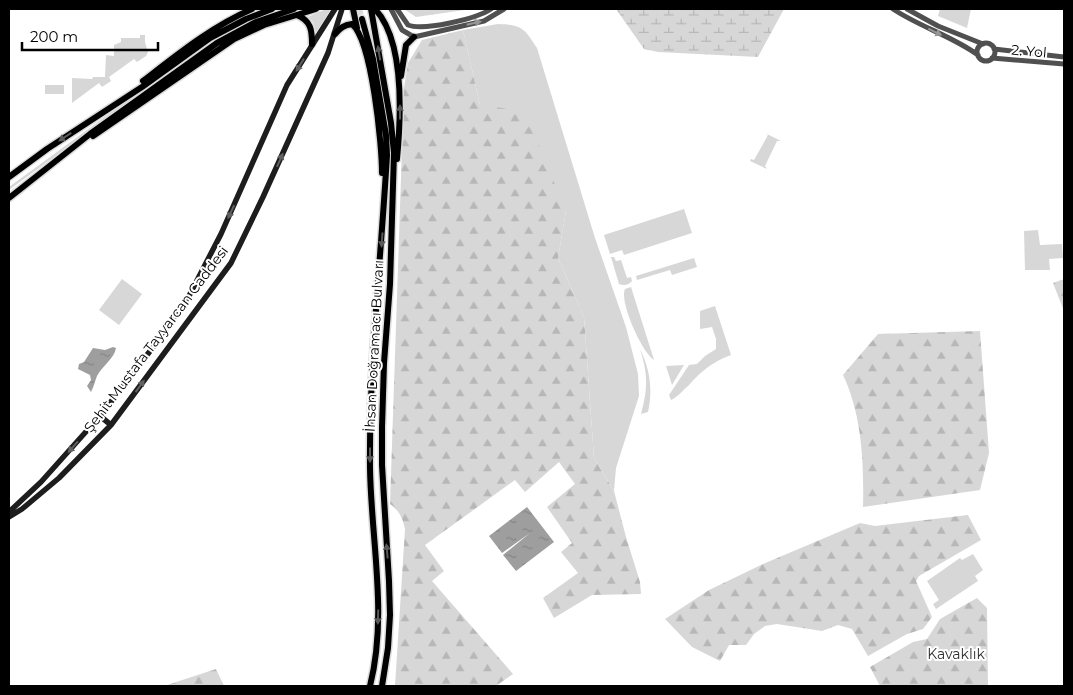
<svg xmlns="http://www.w3.org/2000/svg" width="1073" height="695" font-family="Montserrat,sans-serif">
  <style>
    .green { fill: #d7d7d7 }
    .forest { fill: url(#forest-firs) }
    .wetland { fill: url(#wetland-marsh) }
    .water { fill: url(#water-ripples) }
    .lines { fill: none; stroke-linecap: round; stroke-linejoin: round }
    .primary-tunnel { stroke: #d9d9d9; stroke-width: 6; stroke-dasharray: 6 3; stroke-linecap: butt }
    .primary-casing { stroke: #dbdbdb; stroke-width: 9 }
    .tertiary { stroke: #505050; stroke-width: 5 }
    .secondary { stroke: #1d1d1d; stroke-width: 5.5 }
    .primary { stroke: #000; stroke-width: 6 }
    .oneway { fill: #969696 }
    .oneway2 { fill: #595959 }
    .oneway3 { fill: #616161 }
    .labels { text-anchor: middle; dominant-baseline: central; stroke-width: 4; stroke-linejoin: round; paint-order: stroke }
    .street-label { font-size: 14px; fill: #000; stroke: #fff }
    .park-label { font-size: 14px; fill: #2e2e2e; stroke: #fff }
  </style>
  <defs>
    <pattern id="forest-firs" width="22" height="20" patternUnits="userSpaceOnUse" patternTransform="scale(1.25)"><rect width="22" height="20" fill="#d7d7d7"/><path d="M5 1l3.5 6h-7zM16 11l3.5 6h-7z" fill="#b7b7b7"/></pattern>
    <pattern id="wetland-marsh" width="20" height="14" patternUnits="userSpaceOnUse" patternTransform="scale(1.25)"><rect width="20" height="14" fill="#d7d7d7"/><path d="M1 5h8M5 5V1M11 12h8M15 12V8" fill="none" stroke="#b7b7b7"/></pattern>
    <pattern id="water-ripples" width="26" height="14" patternUnits="userSpaceOnUse" patternTransform="scale(1.25)"><rect width="26" height="14" fill="#9e9e9e"/><path d="M2 4q2-2 4 0t4 0M15 11q2-2 4 0t4 0" fill="none" stroke="#868686"/></pattern>
  </defs>
  <rect width="100%" height="100%" fill="#fff"/>
  <!-- green -->
  <path class="green" d="M326,9h5l-15,24 -3,-11 -5,-5z
    M940,9h31l-4,19 -29,-12z
    M498,24c25,1 26,4 39,24l58,190 31,89 12,47 1,22 -23,72 -2,23 -20,-33 -10,-141 -26,-59 8,-47 -86,-106 -17,-75z
    M140,35h5v7l3,10 -2,4 -9,6 -3,-3 -25,18 2,4 -9,6 -3,-4 -27,20v-25l20,1 1,-2h12l1,-22 8,1v-11l7,-3v-4h19z
    M45,85h19v9h-19z
    M139,92l1,2 -131,96v-3z
    M765,133l16,8h-4l-12,25 2,3 -17,-8 1,-2 3,1 14,-25z
    M684,209l8,24 -68,22 -2,-5 -12,4 -6,-19z
    M1038,230l2,15 22,-1 1,14 -14,1 1,11h-25l-1,-39z
    M611,257h3l2,4 5,-1 6,18 4,-1 1,4c-3,4 -8,5 -13,3z
    M694,258l3,9 -25,8 -2,-5 -33,10 -1,-4z
    M122,279l20,15 -23,31 -20,-15z
    M631,287l23,73c-12,-8 -35,-58 -29,-71z
    M715,306l16,49c-17,6 -30,16 -42,30 -6,5 -11,12 -18,15l-2,-5 20,-30 8,-1 8,-8 11,-7v-10l-4,-12 -12,2v-18z
    M640,349c10,20 13,41 8,63l-7,2c7,-26 7,-40 -1,-65z
    M684,365l-12,20 -6,-19z
    M973,554l10,16 -8,6 3,5 -42,28 -3,-5 6,-4 -12,-19 33,-23 2,2z"/>
  <!-- forest -->
  <path class="forest" d="M404,9h67l-55,8z
    M463,30l17,75 45,6 41,100 -8,47 26,59 10,141 20,33 12,46 14,45 1,12 -49,1 -38,23 -11,-20 35,-25 -17,-21 11,-9 -25,-36 28,-23 -16,-22 -34,30 -10,-12 -90,65 19,26 -12,10 81,93 -17,12h-101l10,-157c-2,-10 -6,-19 -15,-25l14,-416 4,-25 14,-23z
    M1064,279v32l-11,-28z
    M980,331l9,122 -9,37 -117,17c1,-44 -1,-92 -20,-132l35,-41z
    M968,515l13,25 -62,36 -3,5 16,36 -9,12 -16,5 -39,22 -16,-27 -14,-4 -16,6 -45,-7 -12,2 -11,8 -8,11h-17l-9,16 -28,-14 -27,-28 44,-29 54,-26 97,-41 15,3z
    M977,598l10,10 1,78h-108l-10,-19 43,-25 14,-3 13,-20z
    M216,669l8,17h-60z"/>
  <!-- wetland -->
  <path class="wetland" d="M616,9h168l-26,48 -100,-5 -14,-3z"/>
  <!-- water -->
  <path class="water" d="M113,347l3,1c-2,11 -13,17 -19,28 -2,5 -3,10 -6,16l-4,-6 4,-6 -1,-5 -12,-6 1,-5 5,-2 9,-14 12,2z
    M527,507l27,35 -38,29 -13,-16 27,-22 -28,20 -13,-17z"/>
  <g class="lines">
    <!-- primary-tunnel -->
    <path class="primary-tunnel" d="M359,9l3,10"/>
    <!-- primary casing -->
    <g class="primary-casing">
      <path id="primary" d="M353,9l4,19
        M371,9l20,114 3,30 -4,131 -6,79 -2,64v38l7,116 1,34 -2,33 -6,38
        M375,9c30,32 26,108 22,150
        M297,15c14,6 15,15 15,29
        M362,19l11,40 13,76 1,20c-6,104 -18,208 -17,313 1,72 18,147 0,218
        M335,34c5,-6 9,-9 17,-10 20,17 30,121 30,149
        M401,76l5,-31 8,-8
        M143,81c35,-27 68,-54 109,-72
        M93,136l141,-97 30,-14 52,-16
        M9,177l38,-28 95,-62 68,-49 36,-19 26,-10
        M9,198l81,-64 127,-91 39,-21 38,-13"/>
    </g>
    <!-- tertiary -->
    <path class="tertiary" d="M391,9l11,21 12,7 70,-16 20,-12
      M397,9l11,16c16,6 68,-6 83,-16
      M893,9c27,18 59,27 85,46
      M907,9l31,17 45,18
      M977 52a9 9 0 1 1 18 0a9 9 0 1 1-18 0Z
      M994,49l70,8
      M992,58l72,6"/>
    <!-- secondary -->
    <path class="secondary" d="M100,416l11,9
      M9,512l32,-30 59,-66 57,-74 32,-46 32,-62 66,-149 48,-76
      M9,517l13,-8 37,-31 52,-53 120,-162 32,-66 65,-144 14,-44"/>
    <!-- primary -->
    <use href="#primary" class="primary"/>
  </g>
  <!-- one-way arrows -->
  <defs><path id="oneway-solid" d="M-6-.8H1V-3.2L6.5 0L1 3.2V.8H-6Z" transform="scale(1.25)"/></defs>
  <g class="oneway">
    <use href="#oneway-solid" transform="translate(474 23) rotate(-13)"/>
    <use href="#oneway-solid" transform="translate(935 32) rotate(26)"/>
  </g>
  <g class="oneway2">
    <use href="#oneway-solid" transform="translate(379 53) rotate(-100)"/>
    <use href="#oneway-solid" transform="translate(400 112) rotate(-90)"/>
    <use href="#oneway-solid" transform="translate(65 137) rotate(147)"/>
    <use href="#oneway-solid" transform="translate(382 240) rotate(94)"/>
    <use href="#oneway-solid" transform="translate(370 455) rotate(90)"/>
    <use href="#oneway-solid" transform="translate(387 551) rotate(-95)"/>
    <use href="#oneway-solid" transform="translate(378 617) rotate(92)"/>
  </g>
  <g class="oneway3">
    <use href="#oneway-solid" transform="translate(300 65) rotate(122)"/>
    <use href="#oneway-solid" transform="translate(280 160) rotate(-66)"/>
    <use href="#oneway-solid" transform="translate(231 212) rotate(115)"/>
    <use href="#oneway-solid" transform="translate(140 386) rotate(-54)"/>
    <use href="#oneway-solid" transform="translate(73 447) rotate(131)"/>
  </g>
  <g class="labels">
    <!-- street labels -->
    <g class="street-label">
      <text transform="translate(1029 51) rotate(5)">2. Yol</text>
      <text transform="translate(156 339) rotate(-53)">Şehit Mustafa Tayyarcan Caddesi</text>
      <text transform="translate(374 346) rotate(-87)">İhsan Doğramacı Bulvarı</text>
    </g>
    <!-- park labels -->
    <g class="park-label">
      <text x="956" y="654">Kavaklık</text>
    </g>
  </g>
  <!-- border -->
  <rect width="1073" height="695" fill="none" stroke="#000000" stroke-width="20"/>
  <!-- scale -->
  <path d="M22 42v8h136v-8" fill="none" stroke="#000000" stroke-width="2.5"/>
  <text x="30" y="42" font-size="15" fill="#000000" stroke="#ffffff" stroke-width="4" paint-order="stroke">200 m</text>
</svg>
